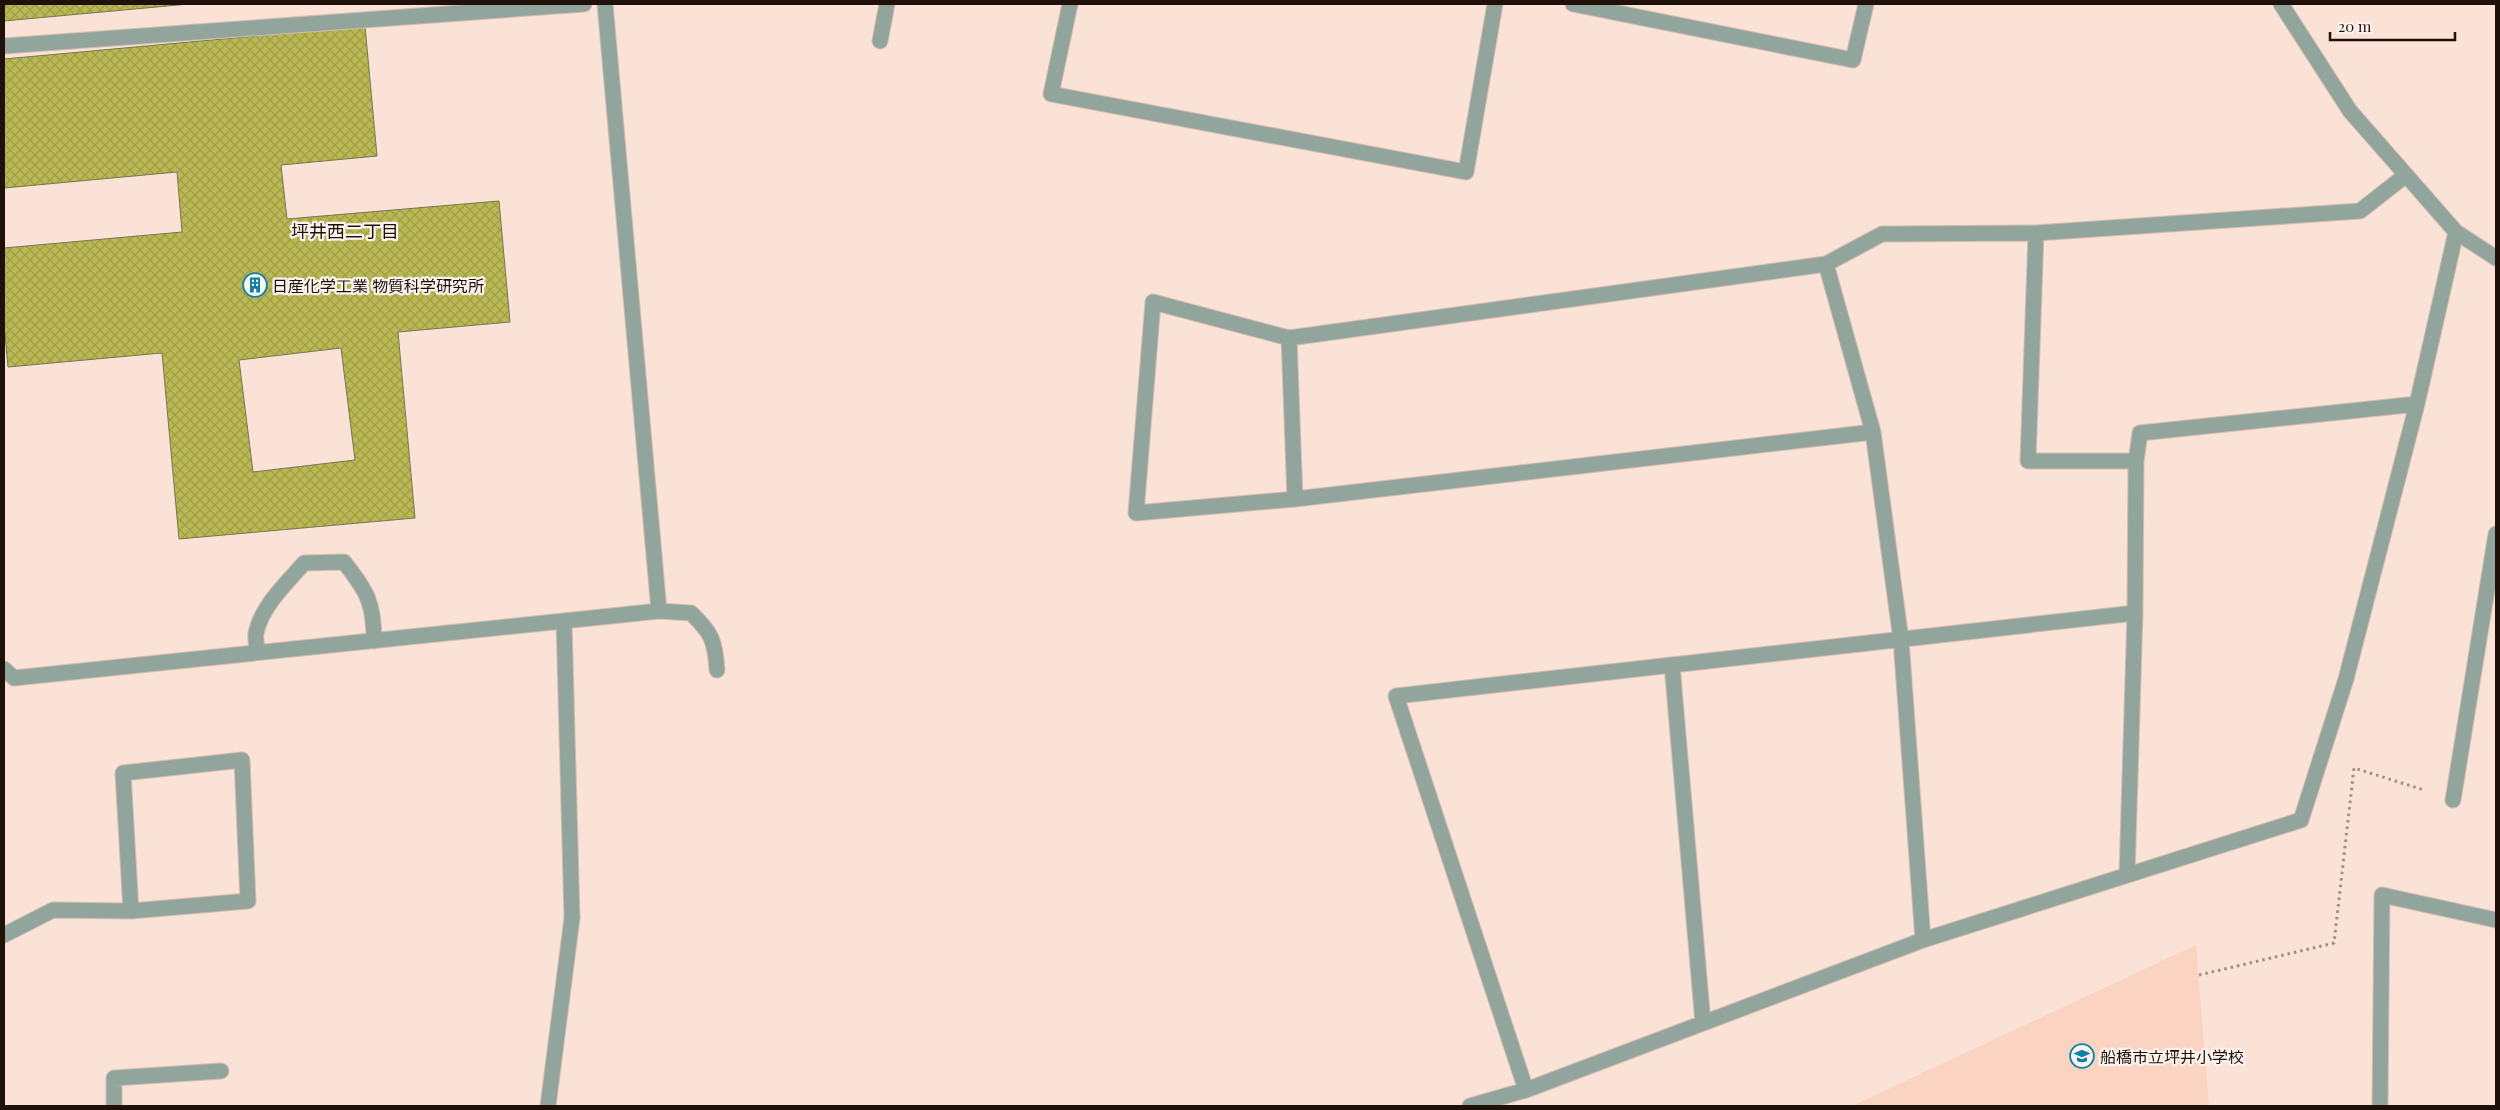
<svg xmlns="http://www.w3.org/2000/svg" width="2500" height="1110" font-family="'Playfair Display','Noto Sans JP',serif">
  <style>
    .built { fill: #fad4c0 }
    .building { fill: url(#building-cross-hatch); stroke: #767651; fill-rule: evenodd }
    .lines { fill: none; stroke-linecap: round; stroke-linejoin: round }
    .service-casing { stroke: #d3bcb1; stroke-width: 17 }
    .minor-casing { stroke: #d3bcb1; stroke-width: 17 }
    .path { stroke: #a08c82; stroke-width: 3; stroke-dasharray: 2.5 4; stroke-linecap: butt }
    .service { stroke: #92a59d; stroke-width: 15 }
    .minor { stroke: #92a59d; stroke-width: 15 }
    .labels { text-anchor: middle; dominant-baseline: central; stroke-width: 4.5; stroke-linejoin: round; paint-order: stroke }
    .poi-label { font-size: 16px; fill: #1f110a; stroke: #fcf3ef; text-anchor: start }
    .neighbourhood-label { font-size: 18px; fill: #1f110a; stroke: #fcf3ef }
  </style>
  <defs>
    <pattern id="building-cross-hatch" width="8" height="8" patternUnits="userSpaceOnUse" patternTransform="scale(1.25)"><rect width="8" height="8" fill="#b9b853"/><path d="M0 0l8 8M0 8l8-8" fill="none" stroke="#9f9d47"/></pattern>
  </defs>
  <rect width="100%" height="100%" fill="#fbe2d6"/>
  <!-- built -->
  <path class="built" d="M2196,945l13,161h-357z"/>
  <!-- building -->
  <path class="building" d="M4,4h185l-185,17z
    M365,26l12,130 -96,9 6,54 212,-18 11,121 -112,10 17,186 -236,21 -17,-186 -154,14 -4,-43v-76l178,-16 -5,-60 -173,16v-129zM341,348l14,112 -102,12 -14,-112z"/>
  <g class="lines">
    <!-- service casing -->
    <g class="service-casing">
      <path id="service" d="M605,4l54,607
        M4,46l580,-42
        M564,621l8,297
        M257,652c0,-6 -2,-14 -1,-19 6,-28 31,-50 48,-70l40,-1c23,29 30,41 30,79
        M4,669l10,9 645,-67 32,2c21,20 24,28 26,57
        M2453,800l43,-266"/>
    </g>
    <!-- minor casing -->
    <g class="minor-casing">
      <path id="minor" d="M1070,4l-19,90 415,78 29,-168
        M1573,4l280,56 13,-56
        M2281,4l69,107 106,121 40,26
        M880,41l7,-37
        M1826,264l47,168 -578,67 -6,-161 537,-74 56,-30 154,-1
        M1289,338l-136,-36 -17,211 159,-14
        M1873,432l28,208 22,300
        M2136,461h-108l8,-228 324,-22 46,-36
        M1672,665l31,358
        M2127,875l8,-262 1,-152 4,-28 277,-29
        M4,935l49,-25 78,1 117,-10 -6,-141 -119,13 8,138
        M1526,1090l-130,-394 739,-83
        M114,1106v-28l107,-7
        M548,1106l24,-188
        M1470,1106l56,-16 397,-150 378,-120 45,-141 71,-275 39,-172
        M2380,1106l2,-211 114,25"/>
    </g>
    <!-- path -->
    <path class="path" d="M2199,975l135,-32 20,-175 70,22"/>
    <!-- service -->
    <use href="#service" class="service"/>
    <!-- minor -->
    <use href="#minor" class="minor"/>
  </g>
  <!-- icons -->
  <defs>
    <g id="building-ring" transform="scale(1.25)"><circle r="9.5" fill="#fcf3ef" stroke="#0c81a8" stroke-width="1.5"/><path d="M-4-6H4V6H1V3H-1V6H-4ZM-2.5-4.3h1.7v1.8h-1.7ZM.8-4.3h1.7v1.8H.8ZM-2.5-1h1.7V.8h-1.7ZM.8-1h1.7V.8H.8Z" fill="#0c81a8"/></g>
    <g id="school-ring" transform="scale(1.25)"><circle r="9.5" fill="#fcf3ef" stroke="#0c81a8" stroke-width="1.5"/><path d="M0-5L7-2L0 1L-7-2ZM-4 1L0 2.5L4 1V4Q0 6-4 4Z" fill="#0c81a8"/></g>
  </defs>
  <g fill-rule="evenodd">
    <use href="#building-ring" x="255" y="285"/>
    <use href="#school-ring" x="2082" y="1056"/>
  </g>
  <g class="labels">
    <!-- poi labels -->
    <g class="poi-label">
      <text x="272" y="285">日産化学工業 物質科学研究所</text>
      <text x="2100" y="1056">船橋市立坪井小学校</text>
    </g>
    <!-- neighbourhood labels -->
    <g class="neighbourhood-label">
      <text x="345" y="231">坪井西二丁目</text>
    </g>
  </g>
  <!-- border -->
  <rect width="2500" height="1110" fill="none" stroke="#1f110a" stroke-width="10"/>
  <!-- scale -->
  <path d="M2330 32v8h125v-8" fill="none" stroke="#1f110a" stroke-width="2.5"/>
  <text x="2338" y="32" font-size="15" fill="#1f110a" stroke="#fcf3ef" stroke-width="4" paint-order="stroke">20 m</text>
</svg>
